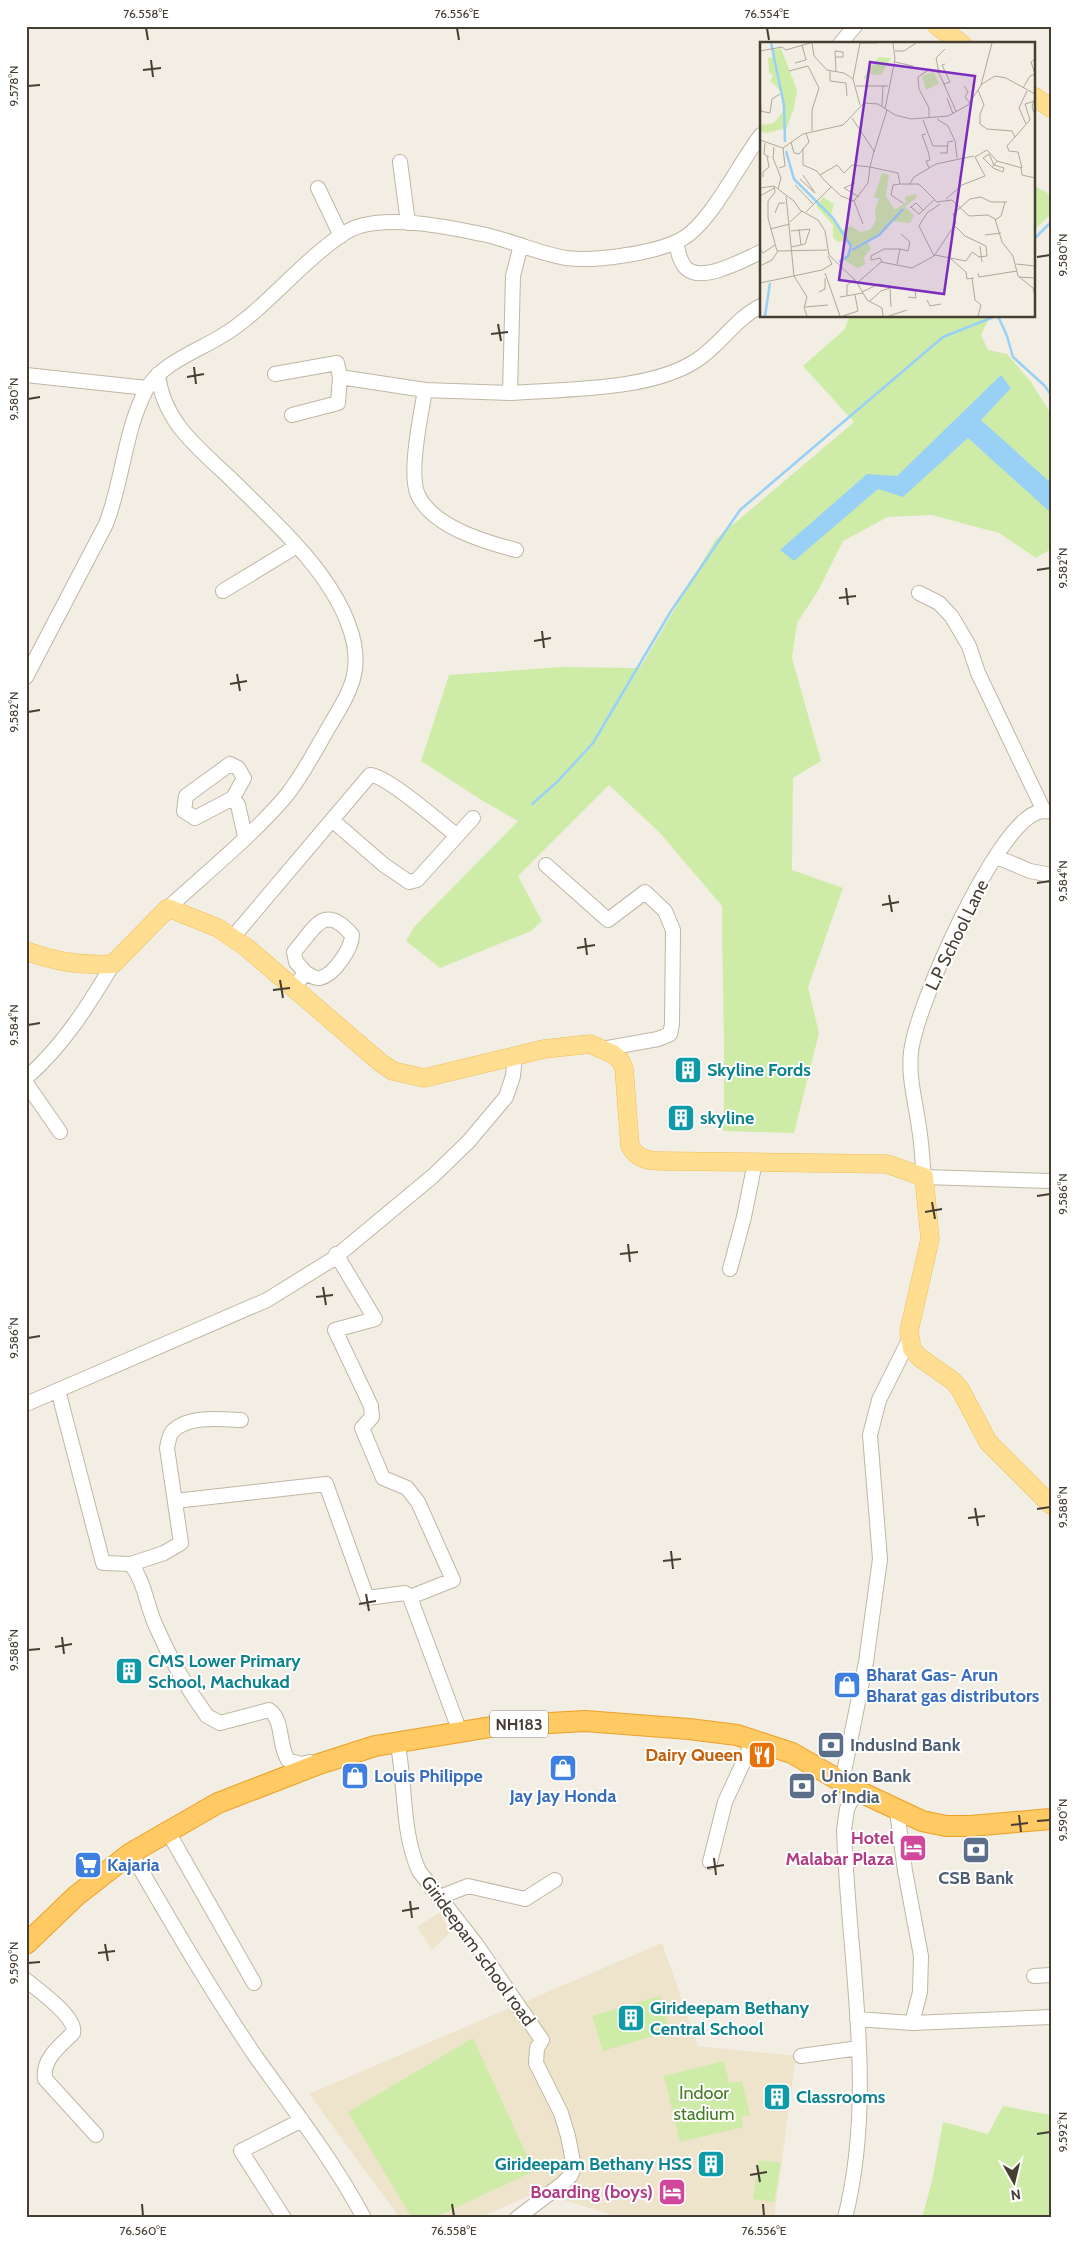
<svg xmlns="http://www.w3.org/2000/svg" width="1077" height="2244" font-family="Cabin,sans-serif">
  <style>
    .education { fill: #eee4cc }
    .green { fill: #ceeca8 }
    .water { fill: #99d1f6 }
    .lines { fill: none; stroke-linecap: round; stroke-linejoin: round }
    .stream { stroke: #99d1f6; stroke-width: 2.5 }
    .minor-casing { stroke: #c0b6a5; stroke-width: 16 }
    .major-casing { stroke: #eebf57; stroke-width: 19 }
    .highway-casing { stroke: #eba026; stroke-width: 22 }
    .minor { stroke: #fff; stroke-width: 14 }
    .major { stroke: #ffde91; stroke-width: 18 }
    .highway { stroke: #ffc963; stroke-width: 20 }
    .ticks { fill: none; stroke: #463e33; stroke-width: 2 }
    .labels { text-anchor: middle; dominant-baseline: central; stroke-width: 4; stroke-linejoin: round; paint-order: stroke }
    .shield { fill: #fff; stroke: #7e7870; stroke-width: 1 }
    .shield-label { font-size: 16px; font-weight: bold; fill: #463e33 }
    .street-label { font-size: 18px; fill: #463e33; stroke: #fff }
    .culture-label { font-size: 18px; font-weight: bold; fill: #0d838f; stroke: #fff; text-anchor: start }
    .shop-label { font-size: 18px; font-weight: bold; fill: #366cbe; stroke: #fff; text-anchor: start }
    .service-label { font-size: 18px; font-weight: bold; fill: #4e5e75; stroke: #fff; text-anchor: start }
    .food-label { font-size: 18px; font-weight: bold; fill: #c56008; stroke: #fff; text-anchor: end }
    .hotel-label { font-size: 18px; font-weight: bold; fill: #b23c85; stroke: #fff; text-anchor: end }
    .park-label { font-size: 18px; fill: #457c21; stroke: #fff }
    .inset-river { fill: none; stroke: #99d1f6; stroke-width: 2.5 }
    .inset-road { fill: none; stroke: #aea89d; stroke-width: 1 }
    .view { fill: #7b2cbf; fill-opacity: 0.15; stroke: #7b2cbf; stroke-width: 2.5 }
    .inset-edge { fill: none; stroke: #463e33; stroke-width: 2.5 }
    .neatline { fill: none; stroke: #463e33; stroke-width: 2 }
    .ticks-label { font-size: 12px; text-anchor: middle; fill: #463e33 }
  </style>
  <rect width="100%" height="100%" fill="#f3eee3"/>
  <!-- education -->
  <path class="education" d="M440,1912l10,21 -18,17 -15,-23z
    M662,1943l36,103 98,10 -22,162h-153l-83,-26 -60,26h-78l-91,-124z"/>
  <!-- green -->
  <path class="green" d="M1033,185l18,10v19l-18,17z
    M849,316h141l-9,19 7,15 19,4 24,28 20,32v135l-15,9 -37,-25 -67,-18 -44,2 -45,24 -25,50 -21,32 -5,35 29,103 -28,17 -1,92 51,18 -35,99 11,46 -25,100 -71,-2c3,-75 -1,-150 -1,-225l-62,-73 -51,-48 -91,91 24,45 -11,10 -91,37 -34,-27 8,-14 104,-106 -35,-20 -62,-40 28,-86 112,-8 79,1 76,-129 138,-117 -51,-56 42,-37z
    M660,1996l10,35 -67,20 -11,-35z
    M473,2038l61,133 -100,47h-22l-64,-106z
    M724,2061l5,22 13,-2 8,34 -9,2 2,10 -63,15 -16,-66z
    M1003,2106l48,9v103h-129l10,-37 11,-59 45,12z
    M759,2160l22,3 -7,39 -21,-3z"/>
  <!-- water -->
  <path class="water" d="M1001,375l10,13 -30,32 70,63v30l-83,-75 -65,59 -25,-8 -84,72 -14,-11 87,-76 30,2z"/>
  <g class="lines">
    <!-- stream -->
    <path class="stream" d="M1033,240l18,-18
      M998,316l9,20 6,21 32,29 6,9
      M532,804l25,-22 36,-39 78,-132 69,-101 203,-173 53,-21"/>
    <!-- minor casing -->
    <g class="minor-casing">
      <path id="minor" d="M840,44l15,-18
        M400,162l8,61
        M318,188l23,48
        M676,242c2,9 3,18 9,25 15,18 60,-8 76,-15
        M158,374c5,47 39,73 71,103 42,42 100,92 120,149 17,46 -1,68 -23,106 -12,21 -24,44 -40,64 -32,38 -80,77 -118,112
        M275,374l62,-11 3,14
        M26,375l121,13
        M510,393c54,-4 141,-2 187,-33 24,-16 38,-41 64,-54
        M292,415l46,-12 2,-26 85,13
        M516,550c-31,-8 -83,-23 -98,-55 -10,-21 3,-80 7,-105l85,3 3,-117 8,-31
        M223,591l74,-45
        M919,593l20,10 13,14 17,29 9,27 66,138
        M26,677l80,-153c17,-43 18,-92 40,-134 14,-26 49,-38 74,-53 39,-23 68,-60 103,-88 11,-9 23,-19 37,-23 35,-10 87,1 122,8 28,6 55,19 84,24 28,4 91,-5 116,-19 29,-16 57,-76 79,-104
        M230,764l8,4 6,10 -11,20 -38,20 -11,-7 2,-15z
        M233,798l5,7 7,31
        M1051,812c-5,-1 -10,-1 -15,1 -42,16 -120,193 -125,239 -3,26 5,51 8,76 3,16 3,32 5,49l127,4
        M332,820l52,45 25,17 8,-2 56,-62
        M997,857l33,14 21,4
        M546,865l62,55 37,-28 20,19 8,19 -1,94 -2,10 -12,5 -56,10
        M233,937l137,-162c16,0 71,48 86,60
        M294,986l12,-13 -10,-11 -2,-10c21,-24 30,-50 58,-17 0,13 -18,40 -32,43 -5,1 -10,-3 -14,-5
        M26,1078c37,-32 62,-72 87,-114
        M26,1083l34,49
        M336,1254l39,65 -40,11 36,76 1,11 -10,11 21,50 24,10 11,14 35,78 -43,17
        M730,1269l14,-52 11,-55
        M58,1390l45,173 28,1c14,19 15,39 24,60 13,30 33,66 52,92l13,7 49,-13c15,10 9,35 19,50l12,4 10,-2
        M26,1404l241,-104 66,-41 100,-83 36,-35 37,-44 7,-21 2,-20
        M175,1501l151,-17 41,114 38,-5 5,4 50,135
        M131,1564l33,-11 17,-10 -14,-95c1,-5 2,-12 5,-16 15,-17 49,-13 69,-12
        M397,1740c9,43 4,91 22,131l57,73 66,96 -5,8 -1,15 25,50 7,23 6,31 -3,8 -9,9 -45,34
        M842,1782l24,-120 14,-103 -10,-124 9,-35 30,-60
        M897,1811l8,60 16,85 -1,36 -8,31
        M167,1830l87,153
        M131,1853c40,69 80,138 125,204 38,53 77,103 108,161
        M710,1862l15,-60 29,-63
        M440,1897l28,-11 57,13 30,-19
        M1034,1976l17,-1
        M26,1980c12,10 51,37 47,53 -13,13 -31,26 -28,46l51,56
        M857,2019l55,4 139,-6
        M801,2056l58,-8
        M284,2218l-43,-67 61,-31
        M845,2218c32,-127 3,-260 -1,-388l3,-21 9,-19"/>
    </g>
    <!-- major casing -->
    <g class="major-casing">
      <path id="major" d="M937,26l25,18
        M1033,96l18,12
        M26,951c29,11 57,15 87,13l55,-56 50,20 28,19 135,116 12,8 31,7 120,-29 46,-5 23,10 7,6 4,8 6,78c7,13 18,15 32,15l225,3 37,13 6,62 -21,92 3,18 7,8 34,24 7,8 28,53 63,63"/>
    </g>
    <!-- highway casing -->
    <g class="highway-casing">
      <path id="highway" d="M26,1944l50,-48 55,-43 87,-50 101,-39 56,-18 122,-20 88,-5 104,8 48,6 55,18 64,37 66,31 24,5h24l81,-7"/>
    </g>
    <!-- minor -->
    <use href="#minor" class="minor"/>
    <!-- major -->
    <use href="#major" class="major"/>
    <!-- highway -->
    <use href="#highway" class="highway"/>
  </g>
  <!-- ticks -->
  <path class="ticks" d="M146,28l2,12M457,28l2,12M767,28l2,12M151,60l2,17M143,70l18,-2M28,86l12,-1M1037,257l13,-2M498,324l3,17M491,334l17,-2M194,367l2,17M187,377l17,-3M28,399l12,-2M1037,570l13,-2M846,588l2,17M839,598l17,-2M542,631l2,17M534,641l17,-3M237,674l3,17M230,684l17,-3M28,712l12,-2M1037,883l13,-2M889,895l3,17M882,905l17,-3M585,938l2,17M577,948l18,-3M280,980l3,18M273,990l17,-2M28,1025l12,-2M1037,1196l13,-2M932,1202l3,17M925,1212l17,-3M628,1244l2,18M620,1254l18,-2M323,1287l3,18M316,1297l17,-2M28,1338l12,-2M975,1508l3,18M1037,1509l13,-2M968,1518l17,-2M671,1551l2,18M663,1561l18,-2M366,1594l3,17M359,1604l17,-3M62,1637l2,17M55,1647l17,-3M28,1650l12,-1M1019,1815l2,17M1037,1821l13,-1M1011,1825l17,-2M714,1858l2,17M707,1868l17,-3M410,1901l2,17M402,1911l17,-3M105,1944l3,17M98,1953l17,-2M28,1963l12,-1M1037,2134l13,-2M757,2165l3,17M750,2175l17,-3M142,2204l1,12M452,2204l2,12M763,2204l1,12"/>
  <!-- icons -->
  <defs>
    <g id="building-square" transform="scale(1.4375)"><rect x="-9" y="-9" width="18" height="18" rx="4" fill="#0f9aa8" stroke="#fff"/><path d="M-4-6H4V6H1V3H-1V6H-4ZM-2.5-4.3h1.7v1.8h-1.7ZM.8-4.3h1.7v1.8H.8ZM-2.5-1h1.7V.8h-1.7ZM.8-1h1.7V.8H.8Z" fill="#fff"/></g>
    <g id="shop-square" transform="scale(1.4375)"><rect x="-9" y="-9" width="18" height="18" rx="4" fill="#3f7fe0" stroke="#fff"/><path d="M-5-2.5h2.3a2.7 3.5 0 0 1 5.4 0H5L5.5 6h-11ZM-1.5-2.5h3a1.5 2.3 0 0 0-3 0Z" fill="#fff"/></g>
    <g id="bank-square" transform="scale(1.4375)"><rect x="-9" y="-9" width="18" height="18" rx="4" fill="#5c6f8a" stroke="#fff"/><path d="M-6-4H6V4H-6ZM0-2.3a2.3 2.3 0 1 0 0 4.6a2.3 2.3 0 1 0 0-4.6Z" fill="#fff"/></g>
    <g id="restaurant-square" transform="scale(1.4375)"><rect x="-9" y="-9" width="18" height="18" rx="4" fill="#e8710a" stroke="#fff"/><path d="M-5-6h1v4h1v-4h1v4h1v-4h1v5L-1.5 .5V6h-2V.5L-5-1ZM5-6V6H3V1.5H1.5Q1.5-4 5-6Z" fill="#fff"/></g>
    <g id="hotel-square" transform="scale(1.4375)"><rect x="-9" y="-9" width="18" height="18" rx="4" fill="#d1479c" stroke="#fff"/><path d="M-6-4.5h1.5V1H6V5H4.5V3h-9V5H-6ZM-4 0a1.8 1.8 0 1 1 3.6 0ZM.5 0V-2.5h3Q6-2.5 6 0Z" fill="#fff"/></g>
    <g id="supermarket-square" transform="scale(1.4375)"><rect x="-9" y="-9" width="18" height="18" rx="4" fill="#3f7fe0" stroke="#fff"/><path d="M-6-5.5h2.5l.6 2H6L4.5 2H-2.5L-4.4-4H-6ZM-1.5 3.2a1.3 1.3 0 1 0 .1 0ZM3 3.2a1.3 1.3 0 1 0 .1 0Z" fill="#fff"/></g>
  </defs>
  <g fill-rule="evenodd">
    <use href="#building-square" x="688" y="1070"/>
    <use href="#building-square" x="681" y="1118"/>
    <use href="#building-square" x="129" y="1671"/>
    <use href="#shop-square" x="847" y="1685"/>
    <use href="#bank-square" x="831" y="1745"/>
    <use href="#restaurant-square" x="762" y="1755"/>
    <use href="#shop-square" x="563" y="1768"/>
    <use href="#shop-square" x="355" y="1776"/>
    <use href="#bank-square" x="802" y="1786"/>
    <use href="#hotel-square" x="913" y="1848"/>
    <use href="#bank-square" x="976" y="1850"/>
    <use href="#supermarket-square" x="88" y="1865"/>
    <use href="#building-square" x="631" y="2018"/>
    <use href="#building-square" x="777" y="2097"/>
    <use href="#building-square" x="711" y="2164"/>
    <use href="#hotel-square" x="672" y="2192"/>
  </g>
  <g class="labels">
    <!-- shield labels -->
    <rect class="shield" x="490" y="1710.5" width="58" height="27" rx="4"/>
    <g class="shield-label">
      <text x="519" y="1724">NH183</text>
    </g>
    <!-- street labels -->
    <g class="street-label">
      <text transform="translate(957 935) rotate(-64)">L.P School Lane</text>
      <text transform="translate(478 1951) rotate(54)">Girideepam school road</text>
    </g>
    <!-- culture labels -->
    <g class="culture-label">
      <text x="707" y="1070">Skyline Fords</text>
      <text x="700" y="1118">skyline</text>
      <text x="148" y="1661">CMS Lower Primary<tspan x="148" dy="21">School, Machukad</tspan></text>
      <text x="650" y="2008">Girideepam Bethany<tspan x="650" dy="21">Central School</tspan></text>
      <text x="796" y="2097">Classrooms</text>
      <text x="692" y="2164" text-anchor="end">Girideepam Bethany HSS</text>
    </g>
    <!-- shop labels -->
    <g class="shop-label">
      <text x="866" y="1675">Bharat Gas- Arun<tspan x="866" dy="21">Bharat gas distributors</tspan></text>
      <text x="374" y="1776">Louis Philippe</text>
      <text x="563" y="1796" text-anchor="middle">Jay Jay Honda</text>
      <text x="107" y="1865">Kajaria</text>
    </g>
    <!-- service labels -->
    <g class="service-label">
      <text x="850" y="1745">IndusInd Bank</text>
      <text x="821" y="1776">Union Bank<tspan x="821" dy="21">of India</tspan></text>
      <text x="976" y="1878" text-anchor="middle">CSB Bank</text>
    </g>
    <!-- food labels -->
    <g class="food-label">
      <text x="743" y="1755">Dairy Queen</text>
    </g>
    <!-- hotel labels -->
    <g class="hotel-label">
      <text x="894" y="1838">Hotel<tspan x="894" dy="21">Malabar Plaza</tspan></text>
      <text x="653" y="2192">Boarding (boys)</text>
    </g>
    <!-- park labels -->
    <g class="park-label">
      <text x="704" y="2093">Indoor<tspan x="704" dy="21">stadium</tspan></text>
    </g>
  </g>
  <!-- overview -->
  <g transform="translate(760 42)">
    <rect width="275" height="275" fill="#f3eee3"/>
    <path d="M21,6l16,42 -3,18 -7,20 -21,5 -6,-2v-6l14,-2 9,-12 -2,-20 -11,-10 3,-5 -4,-4 -1,-14 6,-1 -2,-7zM119,15l12,1 -10,17 -11,-1 -2,6 -5,-2zM174,30l5,12 -13,6 -4,-14zM122,131l7,2 -3,21 9,14 11,-8 -1,-5 10,-3 2,3 -12,10 9,8 -4,8 -19,-2 -9,11 -15,10 4,6 -7,9 1,7 -7,4 -14,-8 9,-13 -5,-7 -10,2 -5,-4v-13l-17,-19 7,-9 11,7 -3,10 11,16 9,-4 9,6 10,-2 6,-10 -1,-11 4,-10 -5,-2z" fill="#ceeca8"/>
    <path class="inset-river" d="M11,1l13,62 1,37M26,109l8,28 39,39 18,28 -3,10 -9,6M92,208l27,-15 24,-26M5,274l5,-33"/>
    <path class="inset-road" d="M52,1l2,13 13,14 17,3 9,6M100,1h17M0,9l22,-4 4,3 24,-7M135,9h9l12,-8M135,20l18,4M35,21l11,-3 -4,-15M29,29l19,-5 11,22 -7,22v21M70,29v10l16,2 1,13M76,29l-1,-20 8,1v5h-7M179,31l-3,-15 9,-9M275,32l-4,-12 4,-3M184,42l6,-2 -8,-17 3,-1M221,43l11,-42M96,44h32M204,44l4,6 -3,5 5,6M263,46l7,-12 5,-2M218,48l6,15 -4,9v10l7,5 25,2 3,6M0,51l1,18M275,55l-3,10 3,8M187,56l6,16M100,63l-7,-26 7,-36M122,64l1,-21M125,67l10,-50 -2,-16M0,69l10,2 2,-14 8,-5M92,76l22,33 -4,16 28,6 2,11h19l18,18 15,-2 17,16 19,-1 7,4 7,23 11,14 5,20 15,12 2,8M169,76v-10l-10,-19 -1,-12 12,-8 9,4 17,38M177,77l11,7 7,15 2,17M163,78l10,26h15M266,82l-7,-16 8,-17M166,92l-4,1 6,16 2,9 -4,1 3,7M0,98l23,8 20,-14 40,-9 21,-22 14,1 17,11 16,4 37,-3 20,-11 14,-21 13,-8 11,2 29,16M31,100l3,11 5,1 10,-12 -3,-9M5,101l-1,11 5,3M14,105l-1,11 8,20 -3,11M43,106v17l14,6 3,4 5,6 16,15 13,5 14,-18 2,-16 -18,-2 -8,8 -7,-8 -17,10M114,110l13,-42M180,111h7l1,-11 5,-1M232,125l2,-2 -5,-11 -6,4 10,10 10,4 1,-4 -10,-3 3,-4M19,126l6,-2 -2,-18M261,126l1,7 13,3M3,135v-5l6,-5 -2,-11M40,137l15,14 -12,-18M95,141l-11,5 15,9M140,142l-7,1 -2,10 12,8M35,143l18,19M149,143l5,-8 22,-13 38,-8M14,144l1,6 -7,9v17l9,33 50,-1M0,146l14,-2 20,15 6,9 18,10 7,11 4,24 27,26 11,19 15,8 1,8M0,154l14,-8M26,154l8,80 13,21 -3,11 3,8M186,157l16,-14 23,-9 -10,-19 12,-7 10,11 25,7 -4,-16 -9,-1 -2,-5 23,-26 -5,-16 10,-3M94,159l9,23M151,165l8,7 15,-14M150,166l6,-5 7,7M46,170l25,-25M15,171l4,-10h6M235,178l6,-4 4,-14M30,180l12,-11M10,187l20,-5M39,187l2,16M225,193l16,-2M220,204l2,16M31,205l14,-3 5,-15 -19,2M0,207l3,4 12,-8M175,213l31,6 6,-9 7,5 8,-1 -1,-10 -21,-10 -11,-11M174,214l-15,-30 8,-13 13,-9M191,217l15,13 1,7 7,-1M122,220l-2,-4 -9,2v-4l13,-7h16M137,222l3,-15 8,2 2,-9 -9,-8M256,222l19,2M0,224l12,-6 6,-9M65,231l15,43M218,231l1,4 38,-6M259,235l16,1M212,236l3,22 6,5 -3,11M0,241l62,-13 10,-6 -4,-8M97,241l24,-21 31,6 22,-12 22,-33 -3,-9 17,-15 11,-2 10,5h16M130,247l1,18M59,250l6,-3v-11M102,250l17,-8 16,3M87,253v-10l7,-5M80,255l23,-4M167,258l3,6 11,-2M110,259l11,-10 12,-4 22,3 1,8 -8,-1M45,265l23,-2M83,274l15,-5 -3,-16M129,274l18,-6"/>
    <path class="view" d="M110,20l105,14 -31,218 -105,-14z"/>
    <rect width="275" height="275" class="inset-edge"/>
  </g>
  <!-- border -->
  <rect width="1077" height="2244" fill="none" stroke="#ffffff" stroke-width="55"/>
  <!-- north arrow -->
  <g transform="translate(1014 2182) rotate(172)" stroke="#ffffff" stroke-width="4" paint-order="stroke">
  <path d="M0-4L9 19L0 12L-9 19Z" fill="#463e33"/>
  <text y="-8" font-size="14" font-weight="bold" text-anchor="middle" fill="#463e33">N</text>
  </g>
  <rect x="28" y="28" width="1022" height="2188" class="neatline"/>
  <g class="ticks-label">
    <text x="146" y="18">76.558°E</text>
    <text x="457" y="18">76.556°E</text>
    <text x="767" y="18">76.554°E</text>
    <text transform="translate(14 86) rotate(-90)" y="4">9.578°N</text>
    <text transform="translate(1063 255) rotate(-90)" y="4">9.580°N</text>
    <text transform="translate(14 399) rotate(-90)" y="4">9.580°N</text>
    <text transform="translate(1063 568) rotate(-90)" y="4">9.582°N</text>
    <text transform="translate(14 712) rotate(-90)" y="4">9.582°N</text>
    <text transform="translate(1063 881) rotate(-90)" y="4">9.584°N</text>
    <text transform="translate(14 1025) rotate(-90)" y="4">9.584°N</text>
    <text transform="translate(1063 1194) rotate(-90)" y="4">9.586°N</text>
    <text transform="translate(14 1338) rotate(-90)" y="4">9.586°N</text>
    <text transform="translate(1063 1507) rotate(-90)" y="4">9.588°N</text>
    <text transform="translate(14 1650) rotate(-90)" y="4">9.588°N</text>
    <text transform="translate(1063 1820) rotate(-90)" y="4">9.590°N</text>
    <text transform="translate(14 1963) rotate(-90)" y="4">9.590°N</text>
    <text transform="translate(1063 2132) rotate(-90)" y="4">9.592°N</text>
    <text x="143" y="2235">76.560°E</text>
    <text x="454" y="2235">76.558°E</text>
    <text x="764" y="2235">76.556°E</text>
  </g>
</svg>
